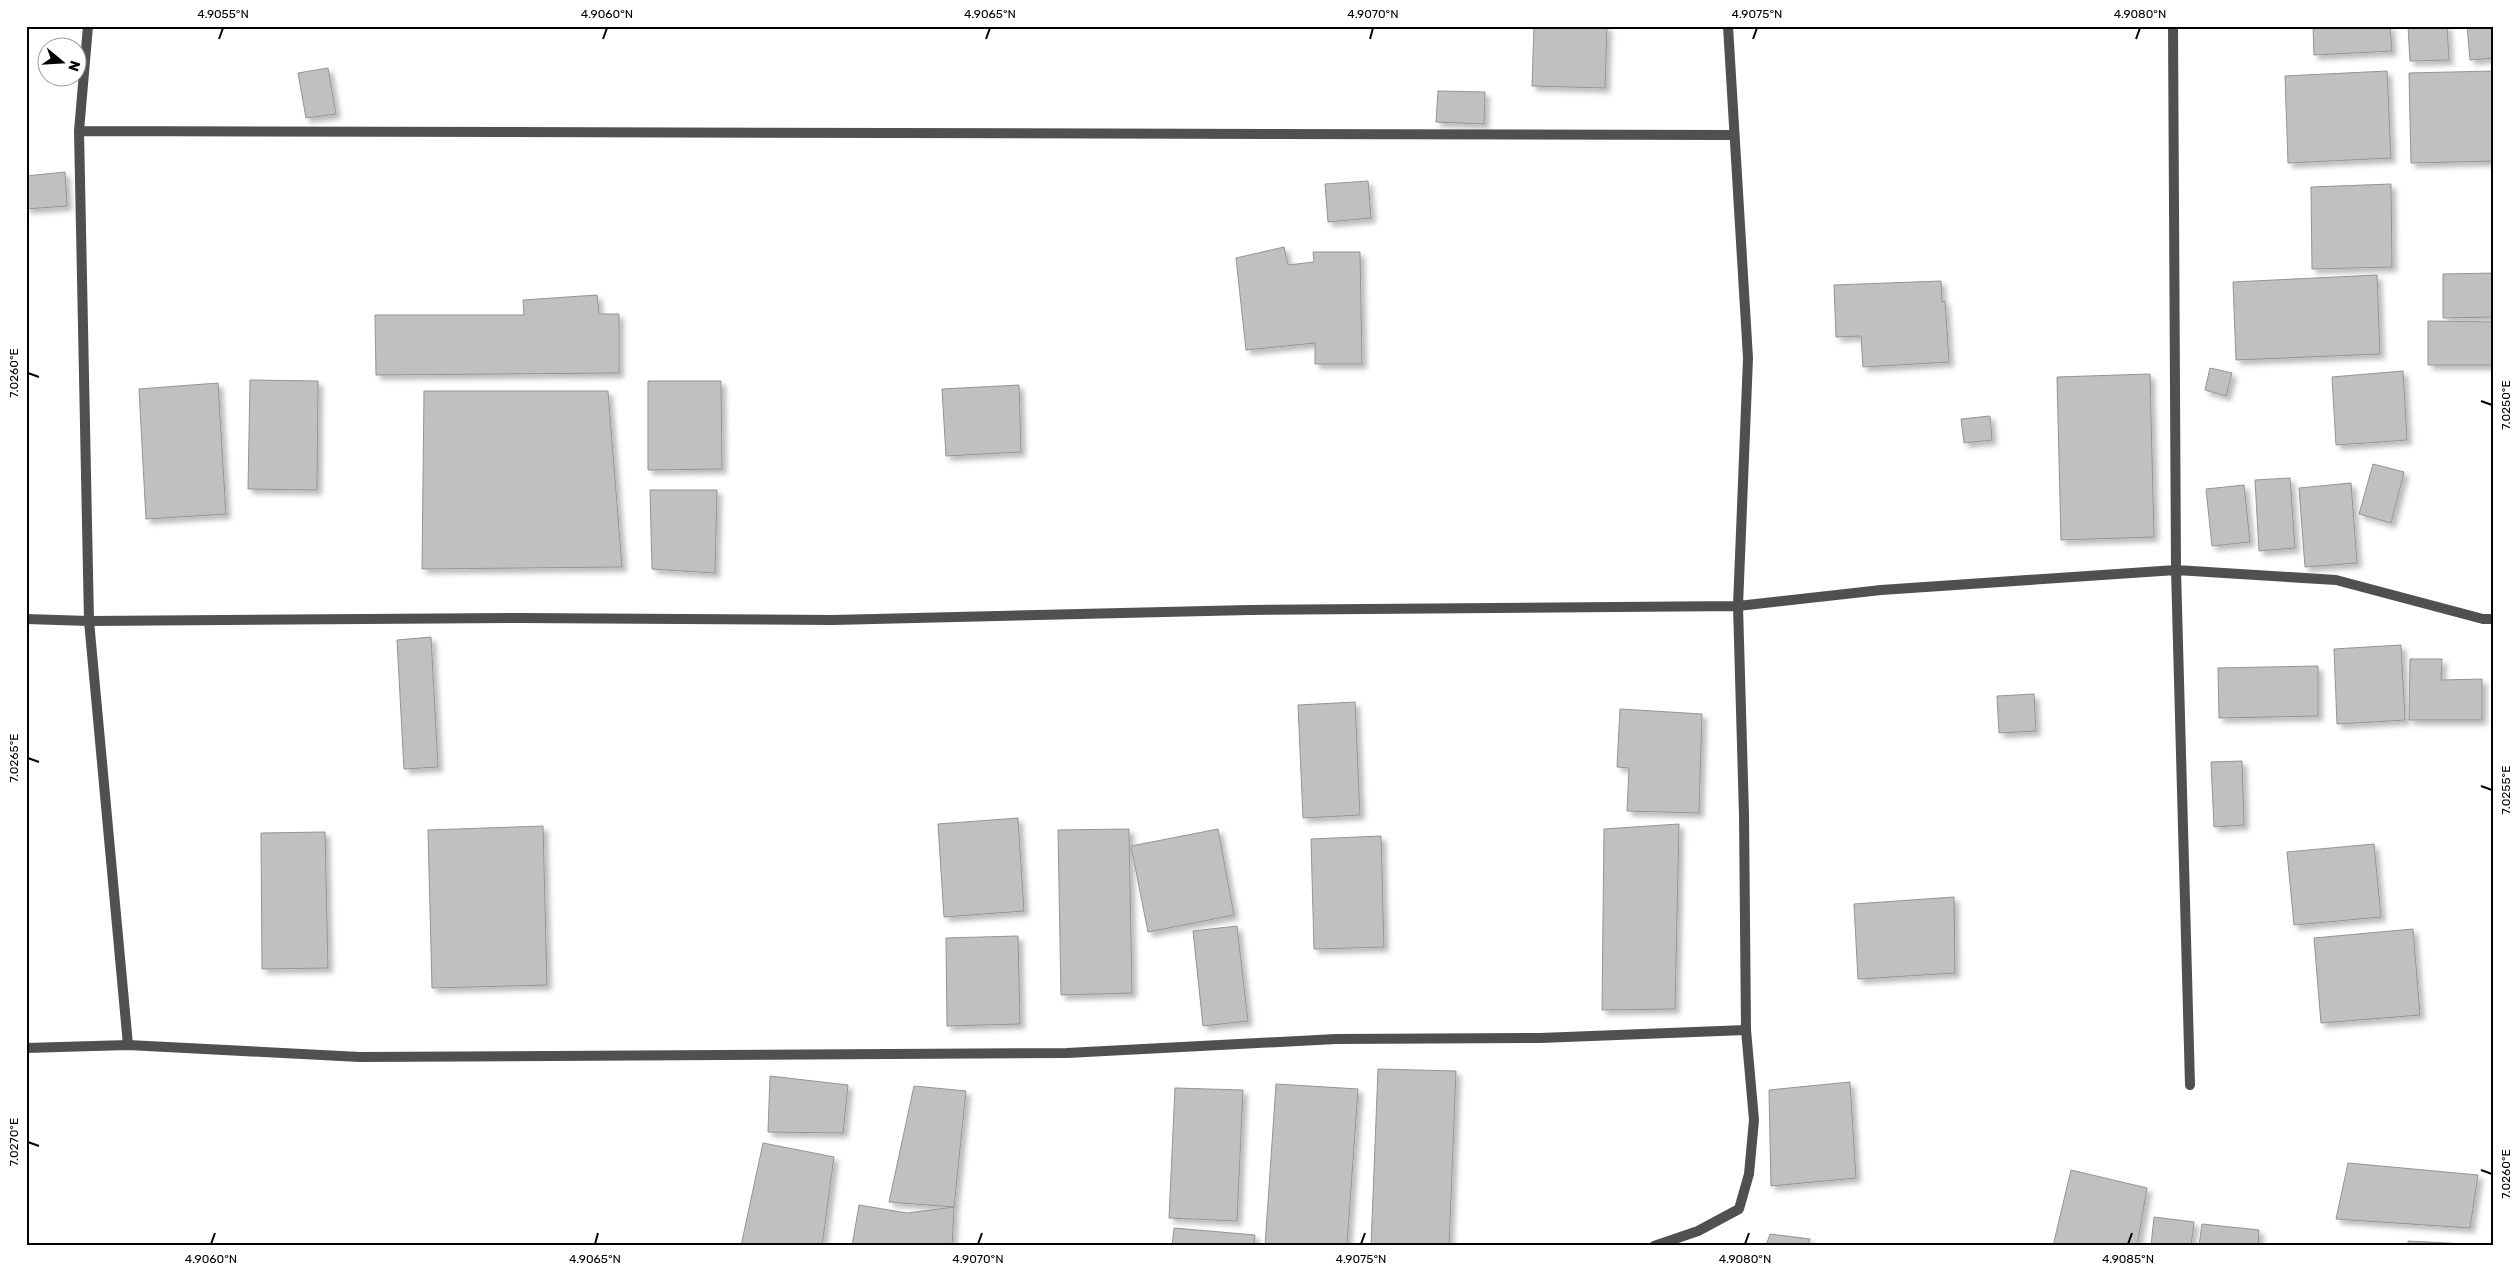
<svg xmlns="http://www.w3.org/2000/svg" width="2520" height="1272" font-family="Rubik,sans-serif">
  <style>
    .building { fill: #c0c0c0; stroke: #949494; filter: url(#shadow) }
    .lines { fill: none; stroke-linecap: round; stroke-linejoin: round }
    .street { stroke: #505050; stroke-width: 10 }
    .ticks { fill: none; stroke: #000; stroke-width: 2 }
    .neatline { fill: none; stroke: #000; stroke-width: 2 }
    .ticks-label { font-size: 12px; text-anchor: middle; fill: #000 }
  </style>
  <defs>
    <filter id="shadow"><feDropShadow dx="4.5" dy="4.5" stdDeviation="2.5" flood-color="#0004"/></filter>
  </defs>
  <rect width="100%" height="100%" fill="#fff"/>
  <!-- building -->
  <path class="building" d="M1534,26h73l-2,62 -73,-2z
    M2313,26h77l2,25 -78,4z
    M2408,26h39l2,34 -39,1z
    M2467,26h27v32l-24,2z
    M328,68l8,46 -30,4 -8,-45z
    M2387,71l4,87 -103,5 -3,-87z
    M2494,71v90l-83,2 -2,-90z
    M1438,91l47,1 -1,32 -48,-2z
    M65,172l2,34 -41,3v-33z
    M1368,181l3,37 -43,4 -3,-38z
    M2391,184l1,83 -80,2 -1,-82z
    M1284,247l4,18 26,-3 -1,-10h47l2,112h-47v-21l-69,7 -10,-92z
    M2494,273v44l-51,1v-44z
    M2377,275l3,79 -144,6 -3,-78z
    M1941,281l1,21 3,-1 4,61 -86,5 -2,-31 -25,1 -2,-52z
    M597,295l2,19h20v59l-243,2 -1,-60h149l-1,-15z
    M2428,321l66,1v43h-66z
    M2210,368l22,5 -6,23 -21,-6z
    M2403,371l4,69 -71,5 -4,-68z
    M2150,374l4,163 -93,3 -4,-163z
    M250,380l68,1 -1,109 -69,-1z
    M648,381h73l1,88 -74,1z
    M218,383l8,131 -80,5 -7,-130z
    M1019,385l2,67 -75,4 -4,-67z
    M424,391h184l14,176 -200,2z
    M1990,416l2,24 -28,3 -3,-24z
    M2373,464l31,8 -13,51 -32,-9z
    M2290,478l5,70 -36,3 -4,-71z
    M2351,483l6,80 -52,4 -6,-79z
    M2244,485l6,57 -38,4 -6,-57z
    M650,490h67l-2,83 -63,-4z
    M431,637l7,130 -34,2 -7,-129z
    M2401,645l4,75 -68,4 -3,-75z
    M2410,659h32l-1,21 41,-1v41h-73z
    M2318,666v50l-99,2 -1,-50z
    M2034,694l2,37 -37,2 -2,-37z
    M1355,702l5,113 -57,3 -5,-113z
    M1620,709l82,5 -3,99 -72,-2 2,-43 -12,-1z
    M2242,761l2,64 -30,2 -3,-65z
    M1018,818l6,93 -80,6 -6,-93z
    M1679,824l-4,185 -73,1 2,-181z
    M543,826l4,159 -115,3 -4,-158z
    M1129,829l3,164 -71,2 -3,-165z
    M1218,829l16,86 -86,17 -17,-86z
    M325,832l3,136 -66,1 -1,-136z
    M1381,836l3,111 -70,2 -3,-110z
    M2374,844l7,73 -87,8 -7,-73z
    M1954,897l1,76 -97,6 -4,-75z
    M1237,926l11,95 -45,5 -10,-95z
    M2413,929l7,86 -99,8 -7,-85z
    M1018,936l2,88 -73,2 -1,-88z
    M1378,1069l78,2 -7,175h-78z
    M770,1076l78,9 -5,48 -75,-1z
    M1850,1082l6,96 -85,8 -2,-96z
    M1276,1084l82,5 -11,157h-82z
    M914,1086l52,5 -12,116 -65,-5z
    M1175,1088l68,2 -6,131 -68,-3z
    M763,1143l71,14 -12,89h-81z
    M2348,1163l130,12 -8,53 -134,-9z
    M2071,1170l76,18 -10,58h-84z
    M859,1205l48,8 47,-6 -2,39h-100z
    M2154,1217l40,5 -3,24h-40z
    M2202,1224l57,6 -1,16h-59z
    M1174,1228l81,7 -1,11h-82z
    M1770,1234l40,5 -2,7h-42z
    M2408,1241l59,3 -1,2h-58z"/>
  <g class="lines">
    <!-- street -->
    <path class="street" d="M88,26l-9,105 10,490 39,424
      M2173,26l3,544 14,515
      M79,131l1654,4
      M26,619l63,2 429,-3 315,2 416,-10 489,-4 143,-16 295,-20 160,10 147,39h11
      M26,1048l102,-3 232,12 707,-4 269,-14 204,-1 206,-8
      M1654,1246l44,-15 41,-22 10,-35 5,-54 -8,-90 -2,-215 -6,-209 10,-248 -20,-332"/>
  </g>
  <!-- ticks -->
  <path class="ticks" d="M219,39l4,-11M603,39l4,-11M986,39l4,-11M1370,39l3,-11M1753,39l4,-11M2136,39l4,-11M28,373l11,4M2481,401l11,4M28,758l11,4M2481,786l11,4M28,1142l11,4M2481,1170l11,4M211,1244l4,-11M595,1244l3,-11M978,1244l4,-11M1361,1244l4,-11M1745,1244l4,-11M2128,1244l4,-11"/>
  <!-- border -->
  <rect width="2520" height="1272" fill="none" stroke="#ffffff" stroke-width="55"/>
  <!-- north arrow -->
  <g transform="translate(62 62) rotate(108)"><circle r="24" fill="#ffffff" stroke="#999999"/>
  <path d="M0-4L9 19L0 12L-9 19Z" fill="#000000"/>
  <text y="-8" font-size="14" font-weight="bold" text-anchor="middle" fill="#000000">N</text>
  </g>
  <rect x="28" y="28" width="2464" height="1216" class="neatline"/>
  <g class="ticks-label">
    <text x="223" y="18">4.9055°N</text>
    <text x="607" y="18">4.9060°N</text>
    <text x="990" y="18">4.9065°N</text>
    <text x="1373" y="18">4.9070°N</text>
    <text x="1757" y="18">4.9075°N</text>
    <text x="2140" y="18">4.9080°N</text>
    <text transform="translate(14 373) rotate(-90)" y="4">7.0260°E</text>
    <text transform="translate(2506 405) rotate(-90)" y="4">7.0250°E</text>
    <text transform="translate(14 758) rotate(-90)" y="4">7.0265°E</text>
    <text transform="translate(2506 790) rotate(-90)" y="4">7.0255°E</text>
    <text transform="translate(14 1142) rotate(-90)" y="4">7.0270°E</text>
    <text transform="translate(2506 1174) rotate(-90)" y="4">7.0260°E</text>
    <text x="211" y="1263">4.9060°N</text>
    <text x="595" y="1263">4.9065°N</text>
    <text x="978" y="1263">4.9070°N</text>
    <text x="1361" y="1263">4.9075°N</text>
    <text x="1745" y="1263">4.9080°N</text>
    <text x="2128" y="1263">4.9085°N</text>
  </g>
</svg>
